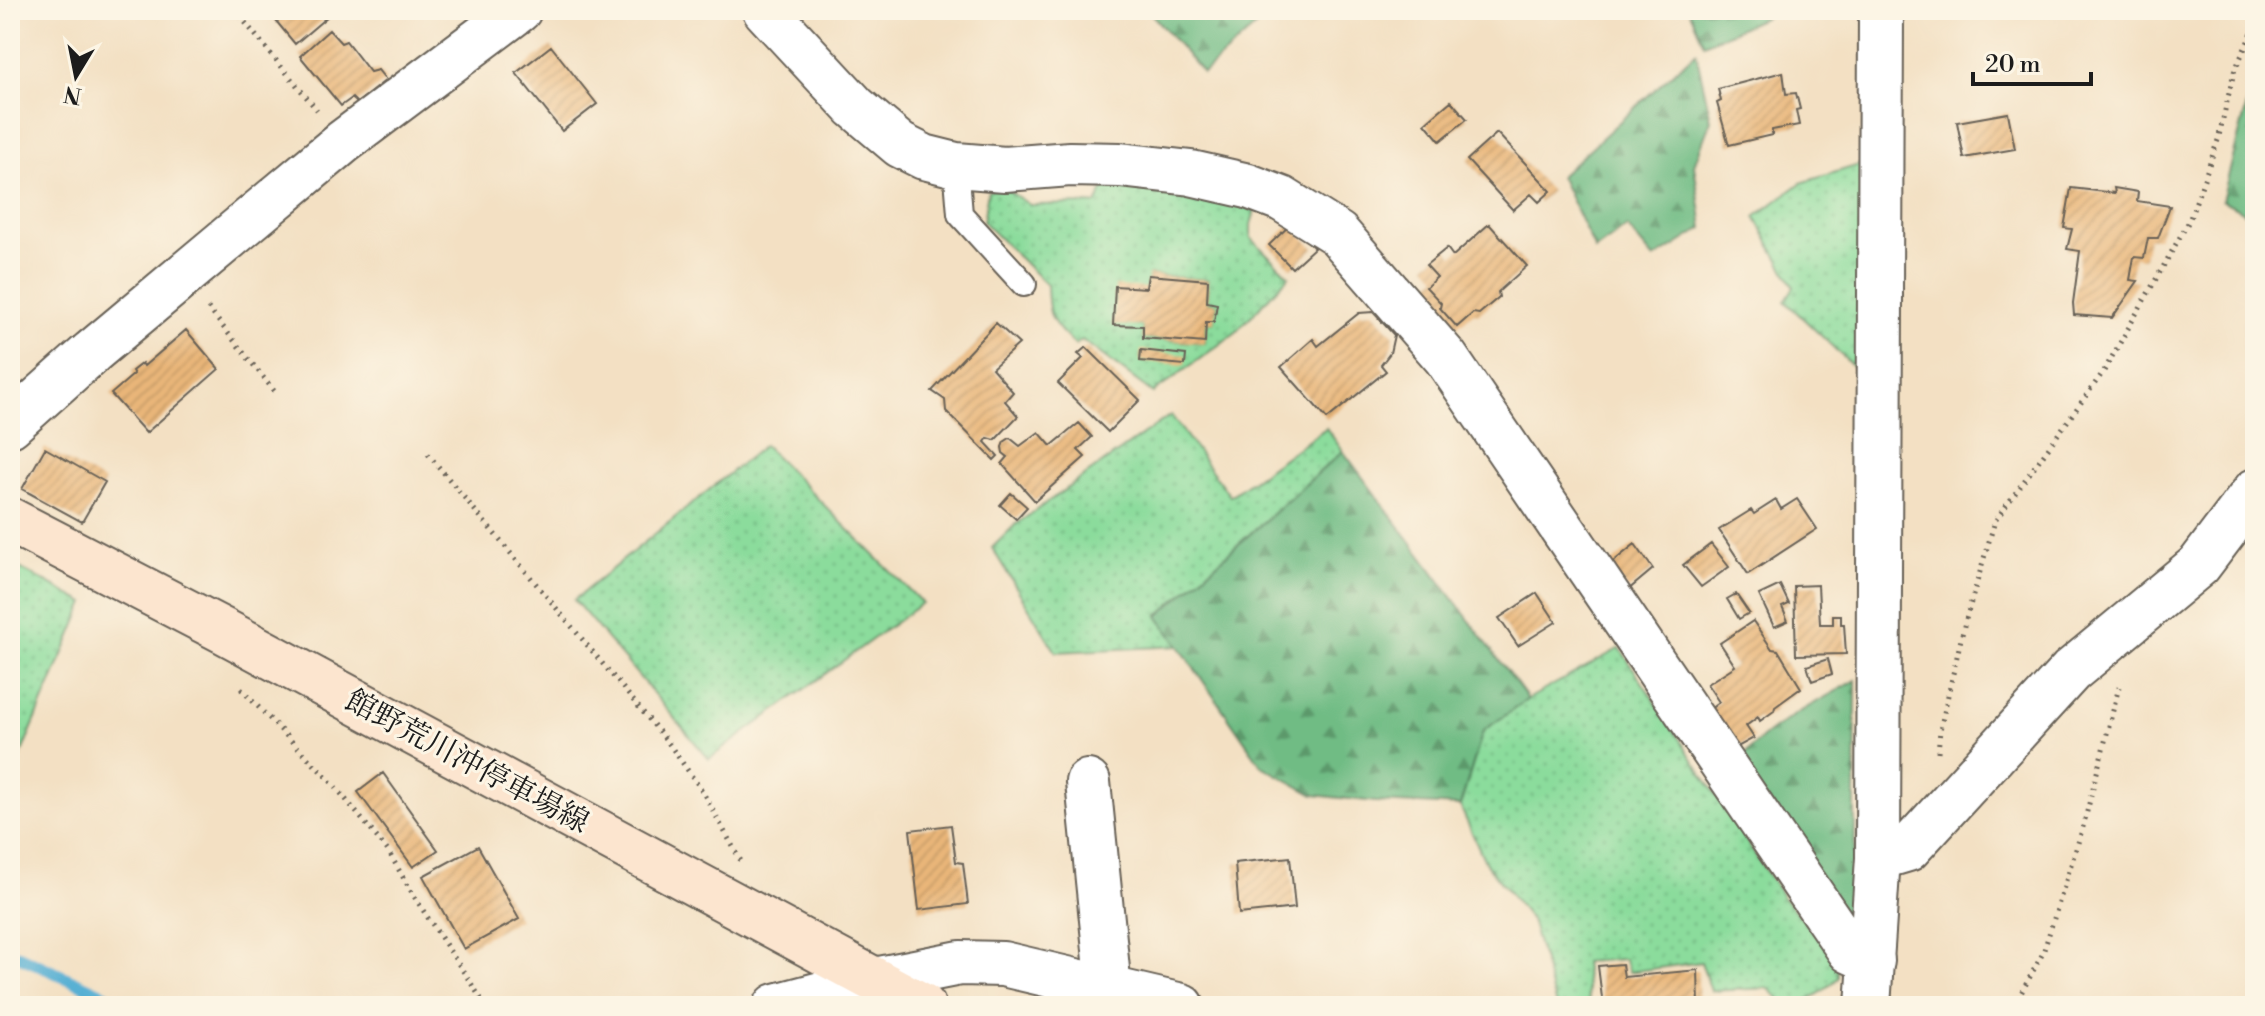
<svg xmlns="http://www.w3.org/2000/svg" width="2265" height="1016" font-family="'Libre Bodoni','Noto Serif JP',serif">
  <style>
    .grass { fill: url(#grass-dots); stroke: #547c5c; stroke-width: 2; fill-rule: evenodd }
    .forest { fill: url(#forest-firs); stroke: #466c50; stroke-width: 2 }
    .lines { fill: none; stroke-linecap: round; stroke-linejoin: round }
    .stream { stroke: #55afd3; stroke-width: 12 }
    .building { fill: url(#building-hatch) }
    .service-casing { stroke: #676156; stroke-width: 28 }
    .minor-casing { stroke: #676156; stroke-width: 48 }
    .tertiary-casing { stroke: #676156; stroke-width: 48 }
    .secondary-casing { stroke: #676156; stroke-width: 48 }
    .path { stroke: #676156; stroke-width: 5; stroke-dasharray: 2 6; stroke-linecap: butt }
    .service { stroke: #fff; stroke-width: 24 }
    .minor { stroke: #fff; stroke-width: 44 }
    .tertiary { stroke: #fff; stroke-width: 44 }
    .secondary { stroke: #fce5cf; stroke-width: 44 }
    .labels { text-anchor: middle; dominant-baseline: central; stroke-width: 6; stroke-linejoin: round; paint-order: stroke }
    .street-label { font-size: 30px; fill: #1c1c1c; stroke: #fcf5e5 }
  </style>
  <defs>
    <pattern id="grass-dots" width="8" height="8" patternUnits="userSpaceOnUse" patternTransform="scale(2)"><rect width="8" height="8" fill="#8bdc9c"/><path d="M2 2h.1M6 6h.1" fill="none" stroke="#77bc86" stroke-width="1.8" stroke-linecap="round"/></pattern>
    <pattern id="forest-firs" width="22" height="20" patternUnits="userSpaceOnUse" patternTransform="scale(2)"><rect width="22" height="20" fill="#70bc84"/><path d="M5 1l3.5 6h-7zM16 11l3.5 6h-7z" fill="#5b986b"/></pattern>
    <pattern id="building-hatch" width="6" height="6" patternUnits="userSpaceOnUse" patternTransform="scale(2)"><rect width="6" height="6" fill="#e9b679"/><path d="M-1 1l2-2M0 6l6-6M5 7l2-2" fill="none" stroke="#c79c68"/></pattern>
  </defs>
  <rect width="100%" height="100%" fill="#fcf5e5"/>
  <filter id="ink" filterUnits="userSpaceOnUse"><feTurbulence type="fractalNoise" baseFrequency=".0125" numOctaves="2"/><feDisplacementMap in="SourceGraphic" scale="16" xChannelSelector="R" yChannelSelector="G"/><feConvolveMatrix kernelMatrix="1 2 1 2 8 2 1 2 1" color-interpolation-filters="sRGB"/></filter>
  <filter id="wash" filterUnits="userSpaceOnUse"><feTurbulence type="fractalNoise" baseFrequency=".006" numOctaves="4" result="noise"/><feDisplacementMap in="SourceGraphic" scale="32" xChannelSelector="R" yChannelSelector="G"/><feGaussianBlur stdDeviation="1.8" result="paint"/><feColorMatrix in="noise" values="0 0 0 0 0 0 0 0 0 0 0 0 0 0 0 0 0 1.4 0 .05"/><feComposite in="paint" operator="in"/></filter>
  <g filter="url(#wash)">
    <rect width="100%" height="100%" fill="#f3e0c3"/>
    <!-- grass -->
    <path class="grass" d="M1862,164l-5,206 -72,-69 9,-14 -39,-70 46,-34z
      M1105,187l89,7 61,16 -4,15v13l38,38 -54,57 -82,60 -71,-53 -7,5c-24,-23 -27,-26 -28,-60l-64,-63 5,-31 16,-3 26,17 66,-1zM1149,275l59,5 -1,22 10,2 -3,18h-8l-1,21 -62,-5v-12l-30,-2 33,-36z
      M1171,415l59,81 96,-68 17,23 -185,165 21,30 -123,6 -64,-104 23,-23z
      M764,445l158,158 -213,156 -135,-159z
      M10,563l75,40 -75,177z
      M1620,648l164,251 54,58v21c-16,15 -29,24 -51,28l-19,-18 -57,3 -10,-29 -72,10 -5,-13 -40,3 5,44h-33l-25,-86 -45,-56 -26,-58 23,-75 45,-32z"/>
    <!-- forest -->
    <path class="forest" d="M1148,10h127l-72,63z
      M1689,10h92l-77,34z
      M1696,52l15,68 -17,45 9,63 -49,31 -27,-32 -32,23 -35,-74z
      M2255,74v144l-33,-18z
      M1343,451l185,248 -45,32 -23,75 -84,-4 -62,-7 -52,-29 -104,-150z
      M1856,680l-2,248 -115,-165c23,-35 81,-62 117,-83z"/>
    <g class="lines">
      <!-- stream -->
      <path class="stream" d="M10,952l118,54"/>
    </g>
    <g id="blocks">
      <!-- building -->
      <path class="building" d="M267,10h68l-40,34z
        M329,30l12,13 5,-2 24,31 8,-2 8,10 -29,23 -5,-5 -11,8 -41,-50z
        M551,46l46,58 -35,27 -46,-58z
        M1783,72l3,22 10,-1 4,16 -4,1 3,15 -27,5v5l-43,10 -12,-42 4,-2 -3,-12z
        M1451,101l16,18 -27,22 -15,-18z
        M2008,113l7,36 -51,9 -7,-36z
        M1497,133l54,58 -12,11 -8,-8 -18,16 -46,-50z
        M2071,188l44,5 -1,-5 24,4 -1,9 33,5 -12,32h-10l-4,20 -10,-1 -4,23 8,1 -26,37 -38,-3 -1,-12 7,-52 -13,-2 5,-20 -8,-1z
        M1291,224l23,24 -22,20 -23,-23z
        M1489,224l38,42 -29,26 1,5 -20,17 -6,-1 -16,14 -17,-19 1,-5 -15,-16 11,-10 -11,-12 21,-17 6,8z
        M1148,275l60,5 -1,22 10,2 -3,18h-8l-1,21 -62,-5v-12l-30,-1 2,-39 31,2z
        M1373,312l21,23 -4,18 -9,12 5,6 -59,48 -46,-52 32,-28 5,7 41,-33z
        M996,323l23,21 -27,24 21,24 -8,9 13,15 -23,24 -7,-2 -3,4 13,14 -4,4 -48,-49 -1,-11 -13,-9z
        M186,330l33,39 -73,64 -35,-39 23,-20 -2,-3 10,-8 2,3z
        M1086,347l54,53 -32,32 -50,-49 25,-25 -5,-4z
        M1141,350l45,5 -1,10 -45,-4z
        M1079,423l13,14 -14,13 7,7 -50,44 -33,-37 6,-7 -5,-4 -1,-6 2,-5 6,-4 10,8 19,-14 12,14z
        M45,448l60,34 -23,40 -60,-33z
        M1011,493l16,14 -11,12 -16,-14z
        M1797,499l20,30 -69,45 -29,-44 32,-20 3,4 22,-14 5,9z
        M1635,544l18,25 -25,21 -20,-24z
        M1711,544l18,23 -28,20 -18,-22z
        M1780,585l9,19 -7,3 6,14 -14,6 -15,-32z
        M1818,585l2,39h13v-9h8v9h3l2,30 -50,1 -2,-69z
        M1537,593l19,29 -38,24 -19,-28z
        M1736,594l13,19 -10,6 -12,-20z
        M1753,621l19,28 6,1 23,38 -26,19 -1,4 -14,10 -2,-4 -12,9 8,12 -22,12 -24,-39 11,-9 -12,-18 28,-18 -15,-23z
        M1828,659l4,15 -20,7 -5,-15z
        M383,773l55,77 -25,17 -55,-75z
        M951,825l5,37 7,1 5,41 -49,6 -9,-80z
        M478,846l41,73 -55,30 -41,-73z
        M1290,857l5,51 -56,6 -4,-51z
        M1622,964l2,13 74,-7 1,36h-96l-5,-40z"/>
    </g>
  </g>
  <g filter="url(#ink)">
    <use href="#blocks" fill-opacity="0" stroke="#676156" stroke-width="2"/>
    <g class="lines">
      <!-- service casing -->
      <g class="service-casing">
        <path id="service" d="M956,165l4,49 64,70"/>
      </g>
      <!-- minor casing -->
      <g class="minor-casing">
        <path id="minor" d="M765,10l90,97 45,38 24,12 32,8 49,4 65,-5 50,1 71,8 57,13 34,13 56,35 108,124 404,593 22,10
          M10,425l82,-73 251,-210 176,-132
          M1088,782l21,207
          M1878,858l30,-9 163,-178 128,-106 56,-74
          M776,1006l98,-26 86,-17 43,1 179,42"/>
      </g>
      <!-- tertiary casing -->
      <g class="tertiary-casing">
        <path id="tertiary" d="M1868,1006l10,-148 3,-848"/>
      </g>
      <!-- secondary casing -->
      <g class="secondary-casing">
        <path id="secondary" d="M10,520l212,110 701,376"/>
      </g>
      <!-- path -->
      <path class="path" d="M235,10l82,100
        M208,308l67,84
        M428,454l239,287 34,48 40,72
        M241,689l93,96 54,66 27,47 71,108
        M1938,752l2,-22 24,-104 31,-105 109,-150 85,-150 29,-81 16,-68 21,-46
        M2014,1006l29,-53 40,-126 36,-140"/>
      <!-- service -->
      <use href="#service" class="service"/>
      <!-- minor -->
      <use href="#minor" class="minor"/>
      <!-- tertiary -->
      <use href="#tertiary" class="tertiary"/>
      <!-- secondary -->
      <use href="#secondary" class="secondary"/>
    </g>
  </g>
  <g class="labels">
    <!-- street labels -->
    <g class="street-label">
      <text transform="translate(467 762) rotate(28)">館野荒川沖停車場線</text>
    </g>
  </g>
  <!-- margin -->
  <rect width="2265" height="1016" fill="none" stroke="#fcf5e5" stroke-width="40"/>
  <!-- north arrow -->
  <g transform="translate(76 76) rotate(190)" stroke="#fcf5e5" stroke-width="6" paint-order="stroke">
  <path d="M0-6L14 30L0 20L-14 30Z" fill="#1c1c1c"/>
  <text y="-12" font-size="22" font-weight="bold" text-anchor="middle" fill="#1c1c1c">N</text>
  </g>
  <!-- scale -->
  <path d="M1973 72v12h118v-12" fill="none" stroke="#1c1c1c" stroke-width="4"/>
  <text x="1985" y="72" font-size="24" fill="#1c1c1c" stroke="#fcf5e5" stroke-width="6" paint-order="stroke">20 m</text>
</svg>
